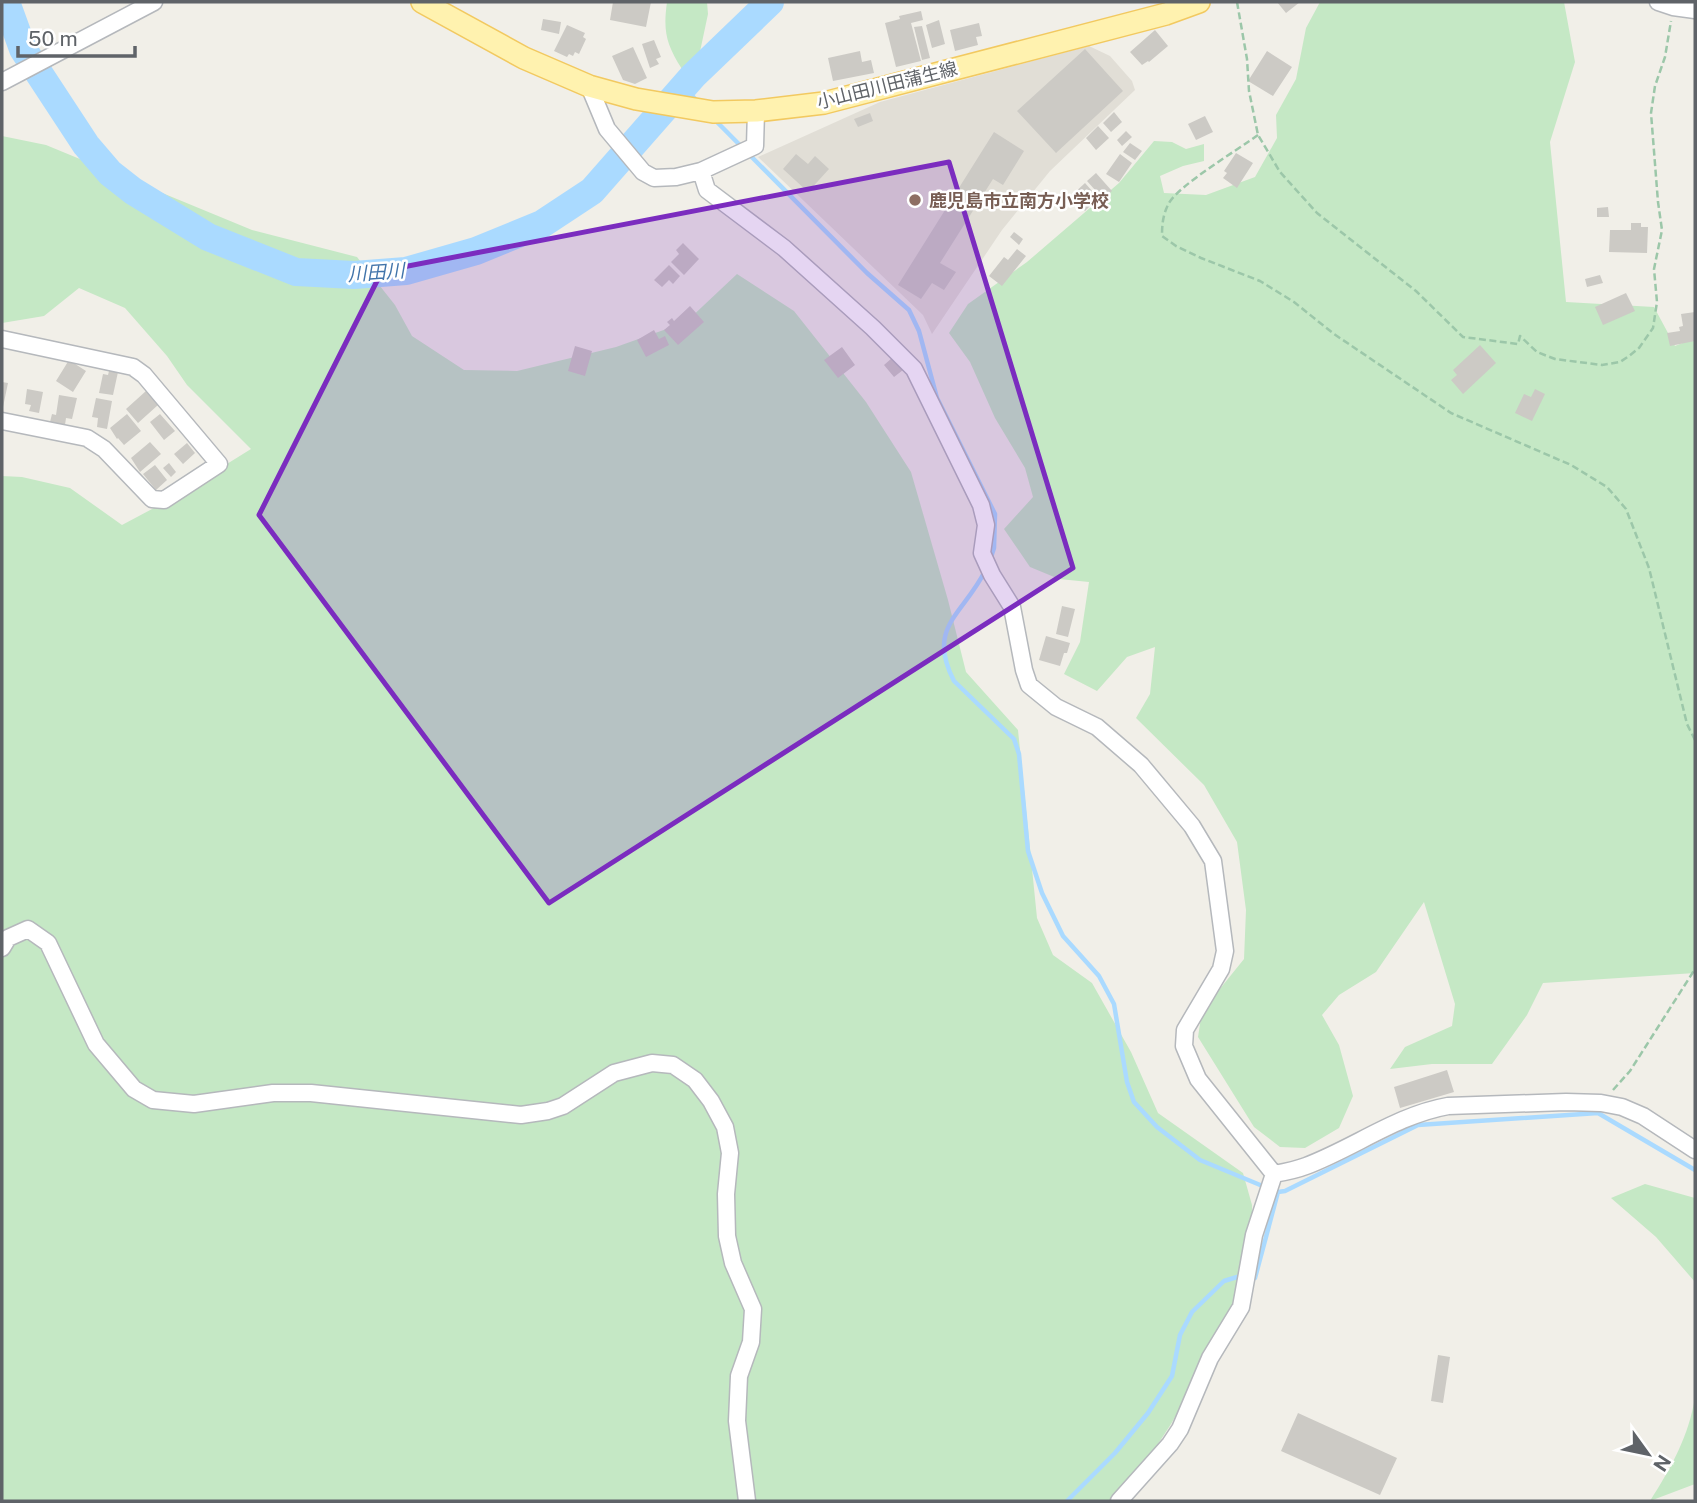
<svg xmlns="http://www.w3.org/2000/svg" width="1697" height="1503" font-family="'Public Sans','Noto Sans JP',sans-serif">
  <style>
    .education { fill: #e1ded6 }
    .green { fill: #c5e8c5 }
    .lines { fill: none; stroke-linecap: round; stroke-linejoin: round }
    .stream { stroke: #aadaff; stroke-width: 4.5 }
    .river { stroke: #aadaff; stroke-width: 28 }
    .building { fill: #cccac5 }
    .minor-casing { stroke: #b5b8bc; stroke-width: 19 }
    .major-casing { stroke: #f2c960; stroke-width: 24 }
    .path { stroke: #9cc7a9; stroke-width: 2.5; stroke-dasharray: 7 3.5; stroke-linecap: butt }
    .minor { stroke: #fff; stroke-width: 16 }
    .major { stroke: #fff2af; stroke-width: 21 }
    .marked { fill: #7b2cbf; fill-opacity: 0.2; stroke: #7b2cbf; stroke-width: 5; stroke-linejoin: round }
    .education-dot { fill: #8d6e63; stroke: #fff; stroke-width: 2.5 }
    .labels { text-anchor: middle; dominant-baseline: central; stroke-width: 5; stroke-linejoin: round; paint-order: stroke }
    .street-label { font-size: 18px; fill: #5f6368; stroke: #fff }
    .education-label { font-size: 18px; font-weight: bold; fill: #785e54; stroke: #fff; text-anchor: start }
    .water-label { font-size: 19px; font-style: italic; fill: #4174aa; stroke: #fff }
  </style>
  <rect width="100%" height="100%" fill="#f1efe8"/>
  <!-- education -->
  <path class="education" d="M1089,46l21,10 22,25 3,9 -85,81 -48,59 -70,104 -9,-19 -165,-158 122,-55z"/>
  <!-- green -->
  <path class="green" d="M667,2h40l1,12 -10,47 -16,8c-16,-25 -19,-38 -15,-67z
    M1320,2h244l11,60 -25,80 16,160 88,5 21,39 20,-8v635l-152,10 -16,32 -35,49h-60l-42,5 15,-22 47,-21 3,-22 -31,-102 -48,70 -37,23 -17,20 17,30 14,51 -14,32 -34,20 -25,-1 -26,-20 -56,-90 4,-26 42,-52 2,-49 -9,-68 -33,-57 -68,-67 14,-24 5,-47 -28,10 -30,34 -33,-17 16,-32 9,-60 -30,-3 -29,-12 -26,-38 29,-32 -8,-29 -30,-50 -25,-56 -21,-29 19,-29 59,-42 92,-79 35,-42 18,1 14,7 18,-5v17l-21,5 -23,10 4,17 42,2 49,-18 22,-39 -1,-23 20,-36 10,-51z
    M2,136l44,9 206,85 105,27 38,48 17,31 52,34 53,1 99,-24 70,-25 51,-48 57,37 72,91 45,70 37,128 18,72 52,58 19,188 16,37 39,28 39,69 27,61 85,60 9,32 1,73 -82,146 -50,77h-1119v-1025l20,1 48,11 52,37 47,-25 82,-51 -64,-64 -20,-29 -42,-48 -46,-20 -35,28 -42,7z
    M1645,1184l50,14v84l-39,-45 -45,-39z
    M1695,1397v87l-45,17c21,-33 39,-65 45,-104z"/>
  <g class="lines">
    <!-- stream -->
    <path class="stream" d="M684,87l13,14
      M715,120l152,153 42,37 10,21 18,67 58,116 -1,34 -4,12
      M985,571c-22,44 -59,56 -31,110l60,58 5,15 9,97 14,42 21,43 36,40 15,28 13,78 7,20 23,25 43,33 65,27
      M1278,1192l7,-1 133,-66 180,-12 97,57
      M1255,1278l23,-86 -5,-2
      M1067,1501l48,-48 33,-40 24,-37 8,-41 12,-23 32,-31 13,-4"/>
    <!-- river -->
    <path class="river" d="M6,2l17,47 63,96 24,28 23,18 75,46 88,35 58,3 52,-4 70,-20 66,-27 50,-33 101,-115 77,-74"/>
  </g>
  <!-- building -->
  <path class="building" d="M613,2h38l-5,25 -36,-7z
    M1277,2h23l-14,11z
    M921,11l2,9 -12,3 10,38 -25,6 -11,-44 15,-4 -1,-3z
    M543,19l18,3 -2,12 -18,-4z
    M939,20l6,24 -13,4 -6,-23z
    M979,23l3,13 -6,1 2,8 -23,6 -5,-21z
    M567,25l18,8 -2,4 3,2 -7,15 -4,-2 -2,4 -4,-2 -2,3 -13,-6z
    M922,26l8,32 -8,2 -8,-33z
    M1155,30l13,16 -19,16 -1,-1 -6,4 -12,-13z
    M654,40l7,17 -5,2 3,5 -9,4 -8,-24z
    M633,47l14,31 -12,6 -12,-4 -11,-24z
    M1085,49l38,42 -67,62 -39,-42z
    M860,51l2,11 9,-2 3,13 -41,8 -5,-23z
    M1267,51l25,16 -19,29 -25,-15z
    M1114,112l8,10 -11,10 -8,-9z
    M870,113l3,8 -15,6 -4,-8z
    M1205,116l8,16 -17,8 -8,-16z
    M1098,126l11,12 -13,12 -10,-12z
    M1126,131l6,6 -10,9 -5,-6z
    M994,132l30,19 -21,34 -10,-6 -53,84 16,9 -12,18 -12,-7 -11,16 -23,-14z
    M1130,143l12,8 -7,9 -12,-8z
    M1236,153l17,10 -16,25 -14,-10 4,-5 -3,-2z
    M796,154l12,10 7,-8 14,13 -21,23 -25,-23z
    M1120,154l12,9 -13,19 -13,-8z
    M1096,173l16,18 -9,8 -16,-18z
    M1085,183l8,9 -6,5 6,6 -8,8 -14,-15z
    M1608,207l1,10h-12v-9z
    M1631,223h10v4h7l-1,26 -38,-1 1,-22h21z
    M1014,232l9,7 -4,6 -9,-8z
    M683,243l16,16 -15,16 -13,-13 8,-8 -3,-4z
    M1017,249l9,7 -24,30 -13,-10 15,-19 4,3z
    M669,265l11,11 -7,8 -4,-4 -7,7 -8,-7z
    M1600,275l3,8 -16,4 -2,-8z
    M1626,293l9,18 -32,14 -8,-18z
    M690,306l14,16 -26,23 -14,-15 6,-5 -3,-3 5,-4 2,3z
    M1695,312v29l-25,5 -3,-13 13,-2 -1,-4 4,-1 -2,-12z
    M654,330l5,9 6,-3 4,9 -23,12 -9,-17z
    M1480,345l16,18 -33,31 -12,-14 6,-5 -4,-5z
    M575,346l17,5 -7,25 -17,-5z
    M842,347l13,18 -17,13 -14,-18z
    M892,358l11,12 -9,7 -10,-12z
    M69,360l17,11 -13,21 -17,-11z
    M109,371l9,1 -5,23 -14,-2 4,-19 5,1z
    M2,382l6,1 -5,24h-1z
    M27,389l16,3 -4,21 -10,-2 2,-6 -6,-1z
    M1535,389l10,5 -13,27 -17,-8 9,-19 7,3z
    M146,391l12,14 -20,18 -12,-14z
    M59,395l18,3 -5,21 -6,-1 -1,7 -15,-3 2,-8 4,1z
    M96,398l16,3 -5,28 -10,-2 1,-9 -6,-1z
    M127,414l14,17 -17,14 -6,-7 -1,1 -7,-11z
    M160,414l15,17 -11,9 -14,-18z
    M150,442l11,12 -21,18 -9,-14z
    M187,443l8,10 -12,11 -9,-10z
    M169,463l7,9 -5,5 -8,-9z
    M155,465l12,15 -11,10 -13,-16z
    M1062,606l13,3 -7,28 -12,-3z
    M1046,636l24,7 -3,10h-3l-4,13 -21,-6z
    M1447,1070l7,22 -54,16 -6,-21z
    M1438,1355l12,2 -7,46 -12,-2z
    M1298,1413l99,45 -17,37 -99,-44z"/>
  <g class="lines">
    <!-- minor casing -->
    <g class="minor-casing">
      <path id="minor" d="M1658,2l15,5 22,3
        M2,82l152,-80
        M589,86l18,43 36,43 11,6 22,-1 25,-6
        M756,111l-1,35 -54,25 6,19 77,58 89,80 41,41 67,136 5,20 -4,28 10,22 20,32 12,63 5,15 27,22 41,20 44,38 51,61 21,35 12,90 -4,18 -36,61 -1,16 14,33 76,95c11,-2 22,-4 32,-8 48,-18 91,-51 142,-60l118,-4 35,1 21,4 21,9 52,34
        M2,339l131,28 11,8 75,89 -55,36 -12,-1 -48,-50 -17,-11 -85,-17
        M2,948l6,-10 20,-9 20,14 48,101 38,45 19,11 41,4 79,-11h38l210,22 27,-4 15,-5 51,-33 38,-10 21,2 22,15 16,21 14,26 5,26 -4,41 1,42 6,27 20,46 -2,33 -12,34 -2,45 10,80
        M1119,1501l51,-57 10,-15 30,-71 31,-51 13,-72 20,-61"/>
    </g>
    <!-- major casing -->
    <g class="major-casing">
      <path id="major" d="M422,2l102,56 65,28 47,13 77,13 43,-1 68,-8 342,-89 33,-12"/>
    </g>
    <!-- path -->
    <path class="path" d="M1237,2l10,57 2,32 9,44 22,37 37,41 99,78 47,46 55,7 2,-8 17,16 18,7 47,6 18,-3 9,-6 10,-8 14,-20 4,-26 -3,-33 8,-39 -4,-28 -7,-89 4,-27 10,-29 6,-36
      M1258,135c-19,14 -79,50 -89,68 -6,11 -7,21 -7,33l14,10 25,12 59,23 34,21 40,32 117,79 120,52 36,22 19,22 23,59 38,156 8,16
      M1613,1090l17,-19 65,-102"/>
    <!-- minor -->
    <use href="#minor" class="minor"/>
    <!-- major -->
    <use href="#major" class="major"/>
  </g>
  <!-- marked area -->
  <path class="marked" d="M949,162l124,406 -524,335 -290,-388 123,-244z"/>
  <!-- markers -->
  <circle class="education-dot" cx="915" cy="200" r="7"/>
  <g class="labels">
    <!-- street labels -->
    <g class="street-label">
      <text transform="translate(887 85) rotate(-14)">小山田川田蒲生線</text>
    </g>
    <!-- education labels -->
    <g class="education-label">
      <text x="929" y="200">鹿児島市立南方小学校</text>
    </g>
    <!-- water labels -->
    <g class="water-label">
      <text transform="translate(376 272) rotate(-4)">川田川</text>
    </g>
  </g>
  <!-- border -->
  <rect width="1697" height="1503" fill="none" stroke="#5f6368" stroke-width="7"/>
  <!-- north arrow -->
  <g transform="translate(1648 1454) rotate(123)" stroke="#ffffff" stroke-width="5" paint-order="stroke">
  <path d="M0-5L12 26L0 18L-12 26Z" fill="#5f6368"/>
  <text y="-10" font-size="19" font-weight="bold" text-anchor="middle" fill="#5f6368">N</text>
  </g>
  <!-- scale -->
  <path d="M18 46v10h117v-10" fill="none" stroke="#5f6368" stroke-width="3.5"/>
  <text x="28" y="46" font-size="21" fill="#5f6368" stroke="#ffffff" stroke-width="5" paint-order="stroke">50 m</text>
</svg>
